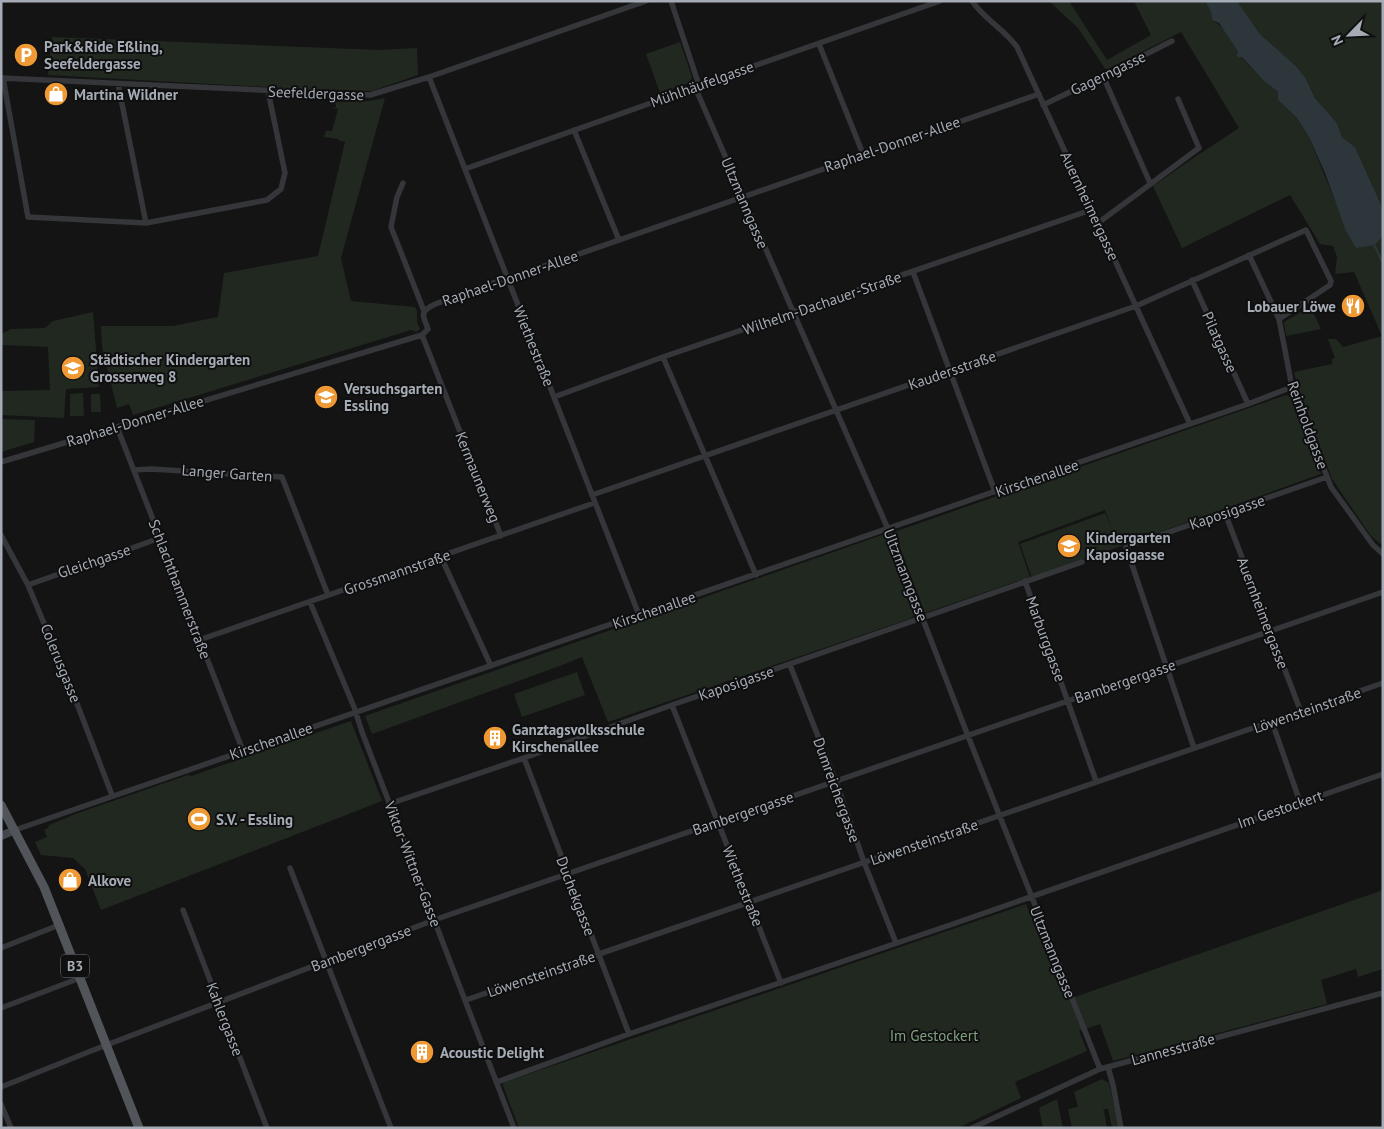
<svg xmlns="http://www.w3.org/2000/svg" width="1384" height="1129" font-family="'PT Sans',sans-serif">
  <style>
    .green { fill: #202820 }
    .water { fill: #2c363b }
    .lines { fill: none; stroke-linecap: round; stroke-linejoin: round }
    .stream { stroke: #2c363b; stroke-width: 2 }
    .street { stroke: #35363a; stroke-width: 5.5 }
    .secondary { stroke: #43464a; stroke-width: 8 }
    .primary { stroke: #515459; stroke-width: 9 }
    .labels { text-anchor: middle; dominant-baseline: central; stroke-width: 4; stroke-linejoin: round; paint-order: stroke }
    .shield { fill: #0f0f10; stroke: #797d84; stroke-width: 1 }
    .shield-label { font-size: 14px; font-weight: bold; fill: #a6acb5 }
    .poi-label { font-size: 15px; font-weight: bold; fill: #a6acb5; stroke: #0f0f10; text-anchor: start }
    .street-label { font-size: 15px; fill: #a6acb5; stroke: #0f0f10 }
    .park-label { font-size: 15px; fill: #7fa07d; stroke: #0f0f10 }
  </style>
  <rect width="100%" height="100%" fill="#141415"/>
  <!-- green -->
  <path class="green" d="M1049,1h20l38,59 44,-25 -17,-34h71l6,11 1,8c14,7 19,24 29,36 11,14 24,25 37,36v8l19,18 12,19 26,64 40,44 8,-9v310l-12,-10 -39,-57 -35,-95 -3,-12 38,-8v-5l3,-1 -7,-19h8l7,8 39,-11 -28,-64 -19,2 2,-17 -4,-11 -13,-2 -30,-49 -108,53 -29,-62 42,-29 44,-29 -58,-96 -75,38 -28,-42z
    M1237,1h146v208l-28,-62 -13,-10 -5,-14 -22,-25 -10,-21 -9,-11 -36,-32z
    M52,37l327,13 38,-2 1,27 -46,16 -68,-2 -256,-14z
    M680,42l12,35 -3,6 -29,10 -14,-39z
    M385,98l-44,160 10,43 64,6 2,4v11l3,7 -3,3 -6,-2 -278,85 -4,-11 -12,4 -15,-61 -1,-21h72l45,-9 6,-44 94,-17 27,-114 -7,-2v-1l-14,-2 2,-6h6l6,-22 -6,-1 4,-1v-3h-3v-2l36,-1z
    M1308,308h3l10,21 -35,7 -2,-14z
    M93,312l6,75 -33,2 -2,29 -63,-3v-24l49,-1 -2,-43 -47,-2v-11l10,-5 34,-1 8,-7z
    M83,393l1,23h-14v-22z
    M91,394h9l1,18h-10z
    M1286,395l6,2 29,77 -289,104 -12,-34 85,-31 6,13 -6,-16 -87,32 12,35 -105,36 -31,-81z
    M1,419l34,1 -1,22 -33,10z
    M882,535l5,1 29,76 -4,6 -304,104 -26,-65 -25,10 -185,67 -7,-18z
    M577,672l8,23 -63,22 -8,-23z
    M351,721l31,80 -281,109 -16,-41 -12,-11 -32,-3 -6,-13 12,-5 -3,-7 4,-2 1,-3 29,-12 110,-38 3,1z
    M1383,890v79l-25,8 -2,-8 -35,11 6,24 -214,57 -13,-37 -21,7 8,20 -72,31 6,16 -63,30h-439l-17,-45 524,-179 40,96z
    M1102,1079l7,4 10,45h-7l-4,-19h-4l-2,-10 5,29h-35l-4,-19 10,-2 -4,-15z
    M1057,1099l6,29h-20l-4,-20z"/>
  <!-- water -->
  <path class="water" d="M1205,1h32l23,33 36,32 9,11 10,21 22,25 5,14 13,10 28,62v27l-8,9 -19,3 -10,-17 -21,-58 -16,-36 -12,-19 -19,-18v-8l-15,-12 -21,-23h-4l-1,-2 1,-3 -19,-29 -7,-3 -1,-8z"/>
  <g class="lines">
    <!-- stream -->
    <path class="stream" d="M1374,244l9,20"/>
    <!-- street -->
    <path class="street" d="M671,1l28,84
      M972,1c12,18 32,28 45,46l173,377
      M819,44l44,110
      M1103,76l47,107
      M429,77l210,538
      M1,78l369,17 59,-18 217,-76
      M3,78l25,139 118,6 -28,-139
      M695,87l193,442 80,207 132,333
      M1043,105l60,-29 69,-35
      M574,130l45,110
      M465,169l203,-72 31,-12 241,-84
      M403,183l-6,14 -6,30 33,84
      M146,223l121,-23 14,-11 4,-16 -17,-82
      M1098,223l101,-75 -21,-49
      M1249,255l30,64 13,68 39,100 42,58 10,9
      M913,272l82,220
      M1192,280l56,124
      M422,335l79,201
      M663,357l93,218
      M554,397l109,-40 428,-147
      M117,427l126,324
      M1,462l421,-127 6,-6c-2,-6 -7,-14 -3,-18 5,-7 17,-9 24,-12 35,-13 69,-25 104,-36l486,-169
      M134,470l17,-1 131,8 46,118
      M592,495l544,-189 170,-76 25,51 -1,4 -51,34
      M1225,513l76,199
      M1,535l27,50 43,103 41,107
      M441,557l50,109
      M1025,581l71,200
      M28,585l132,-47
      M310,602l44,105 8,25 152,396
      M199,640l395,-137
      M790,665l46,117 28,80 32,81
      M672,705l109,278
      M1272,722l28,80
      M1194,748l-68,-201 201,-70
      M524,758l105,276
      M389,804l135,-46 148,-53 410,-143
      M15,830l1233,-426 44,-17
      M290,868l101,260
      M183,910l84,218
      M1,948l58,-23
      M466,1000l917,-317
      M1,1008l79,-30
      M1108,1067l5,18 8,43
      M497,1082l132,-48 324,-110 430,-150
      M1,1087l95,-38 338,-129 949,-328
      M1,1104l10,24
      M972,1128l128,-59 283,-76"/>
    <!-- secondary -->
    <path class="secondary" d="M1,836l14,-6"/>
    <!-- primary -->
    <path class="primary" d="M1,805l43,82 95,241"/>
  </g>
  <!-- icons -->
  <defs>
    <g id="parking-disc" transform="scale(1.25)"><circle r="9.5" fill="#e93" stroke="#0f0f10"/><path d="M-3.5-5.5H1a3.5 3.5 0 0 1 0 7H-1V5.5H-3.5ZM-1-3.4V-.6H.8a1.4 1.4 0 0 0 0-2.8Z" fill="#fff"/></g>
    <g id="shop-disc" transform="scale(1.25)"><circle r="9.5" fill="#e93" stroke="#0f0f10"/><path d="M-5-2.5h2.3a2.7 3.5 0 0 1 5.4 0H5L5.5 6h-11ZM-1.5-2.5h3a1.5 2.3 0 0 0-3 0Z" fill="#fff"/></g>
    <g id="restaurant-disc" transform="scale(1.25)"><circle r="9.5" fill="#e93" stroke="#0f0f10"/><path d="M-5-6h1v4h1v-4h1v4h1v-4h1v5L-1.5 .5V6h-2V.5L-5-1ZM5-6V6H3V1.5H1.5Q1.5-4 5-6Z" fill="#fff"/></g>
    <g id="school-disc" transform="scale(1.25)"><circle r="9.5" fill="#e93" stroke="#0f0f10"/><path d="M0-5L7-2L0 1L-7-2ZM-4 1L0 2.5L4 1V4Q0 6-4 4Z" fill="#fff"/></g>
    <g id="university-disc" transform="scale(1.25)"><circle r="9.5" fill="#e93" stroke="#0f0f10"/><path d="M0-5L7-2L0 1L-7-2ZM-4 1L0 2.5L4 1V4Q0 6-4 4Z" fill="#fff"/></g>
    <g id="building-disc" transform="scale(1.25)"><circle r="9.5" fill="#e93" stroke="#0f0f10"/><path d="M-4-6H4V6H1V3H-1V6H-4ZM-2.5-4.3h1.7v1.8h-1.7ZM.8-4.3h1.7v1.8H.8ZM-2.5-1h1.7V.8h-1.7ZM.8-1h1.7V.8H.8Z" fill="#fff"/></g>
    <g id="stadium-disc" transform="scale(1.25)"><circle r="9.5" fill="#e93" stroke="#0f0f10"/><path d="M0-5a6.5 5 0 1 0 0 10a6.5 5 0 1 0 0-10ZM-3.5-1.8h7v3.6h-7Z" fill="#fff"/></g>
  </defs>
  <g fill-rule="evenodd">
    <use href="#parking-disc" x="26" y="55"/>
    <use href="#shop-disc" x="56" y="94"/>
    <use href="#restaurant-disc" x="1353" y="306"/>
    <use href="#school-disc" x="73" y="368"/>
    <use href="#university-disc" x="326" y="397"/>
    <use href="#school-disc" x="1069" y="546"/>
    <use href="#building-disc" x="495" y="738"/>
    <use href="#stadium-disc" x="199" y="819"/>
    <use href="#shop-disc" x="70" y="880"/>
    <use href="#building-disc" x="422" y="1052"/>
  </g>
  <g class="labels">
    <!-- shield labels -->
    <rect class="shield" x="61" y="954.5" width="28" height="23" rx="4"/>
    <g class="shield-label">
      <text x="75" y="966">B3</text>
    </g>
    <!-- poi labels -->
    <g class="poi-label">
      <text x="44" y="46">Park&amp;Ride Eßling,<tspan x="44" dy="17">Seefeldergasse</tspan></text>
      <text x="74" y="94">Martina Wildner</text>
      <text x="1336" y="306" text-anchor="end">Lobauer Löwe</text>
      <text x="90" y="359">Städtischer Kindergarten<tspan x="90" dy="17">Grosserweg 8</tspan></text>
      <text x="344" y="388">Versuchsgarten<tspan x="344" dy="17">Essling</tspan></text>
      <text x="1086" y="537">Kindergarten<tspan x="1086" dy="17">Kaposigasse</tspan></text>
      <text x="512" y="729">Ganztagsvolksschule<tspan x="512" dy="17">Kirschenallee</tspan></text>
      <text x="216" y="819">S.V. - Essling</text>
      <text x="88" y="880">Alkove</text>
      <text x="440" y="1052">Acoustic Delight</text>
    </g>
    <!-- street labels -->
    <g class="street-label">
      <text transform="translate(1108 73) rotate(-26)">Gagerngasse</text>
      <text transform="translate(702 84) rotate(-20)">Mühlhäufelgasse</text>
      <text transform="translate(316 93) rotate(2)">Seefeldergasse</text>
      <text transform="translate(892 144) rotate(-19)">Raphael-Donner-Allee</text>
      <text transform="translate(745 203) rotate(67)">Ultzmanngasse</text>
      <text transform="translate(1090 206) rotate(65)">Auernheimergasse</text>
      <text transform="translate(510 278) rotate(-19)">Raphael-Donner-Allee</text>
      <text transform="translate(822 303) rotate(-19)">Wilhelm-Dachauer-Straße</text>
      <text transform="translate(1220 342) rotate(66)">Pilatgasse</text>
      <text transform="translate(534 346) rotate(68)">Wiethestraße</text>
      <text transform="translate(952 370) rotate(-19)">Kaudersstraße</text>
      <text transform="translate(135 421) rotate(-17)">Raphael-Donner-Allee</text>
      <text transform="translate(1308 425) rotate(70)">Reinholdgasse</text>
      <text transform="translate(227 473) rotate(4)">Langer Garten</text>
      <text transform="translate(478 477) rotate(68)">Kermaunerweg</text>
      <text transform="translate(1037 478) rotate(-19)">Kirschenallee</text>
      <text transform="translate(1227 512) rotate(-19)">Kaposigasse</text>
      <text transform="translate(94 561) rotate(-19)">Gleichgasse</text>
      <text transform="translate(397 572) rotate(-19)">Grossmannstraße</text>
      <text transform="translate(906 575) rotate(69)">Ultzmanngasse</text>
      <text transform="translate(180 589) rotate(69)">Schlachthammerstraße</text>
      <text transform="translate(654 610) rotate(-19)">Kirschenallee</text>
      <text transform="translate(1263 613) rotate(69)">Auernheimergasse</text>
      <text transform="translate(1046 639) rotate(70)">Marburggasse</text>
      <text transform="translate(61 663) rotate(68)">Colerusgasse</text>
      <text transform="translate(1125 681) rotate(-19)">Bambergergasse</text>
      <text transform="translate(736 683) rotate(-19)">Kaposigasse</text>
      <text transform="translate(1307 710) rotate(-19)">Löwensteinstraße</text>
      <text transform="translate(271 741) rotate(-19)">Kirschenallee</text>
      <text transform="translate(837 790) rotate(70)">Dumreichergasse</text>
      <text transform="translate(1280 809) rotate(-19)">Im Gestockert</text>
      <text transform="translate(743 813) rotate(-19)">Bambergergasse</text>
      <text transform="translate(924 842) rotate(-19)">Löwensteinstraße</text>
      <text transform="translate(413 864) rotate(69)">Viktor-Wittner-Gasse</text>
      <text transform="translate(743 886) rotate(68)">Wiethestraße</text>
      <text transform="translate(576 896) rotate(69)">Duchekgasse</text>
      <text transform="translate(361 948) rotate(-21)">Bambergergasse</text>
      <text transform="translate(1053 952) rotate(68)">Ultzmanngasse</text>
      <text transform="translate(541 974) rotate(-19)">Löwensteinstraße</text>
      <text transform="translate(225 1019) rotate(69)">Kahlergasse</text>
      <text transform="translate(1173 1049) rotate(-15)">Lannesstraße</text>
    </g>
    <!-- park labels -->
    <g class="park-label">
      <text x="934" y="1035">Im Gestockert</text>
    </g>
  </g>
  <!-- border -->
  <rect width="1384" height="1129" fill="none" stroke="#a6acb5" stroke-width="5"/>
  <!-- north arrow -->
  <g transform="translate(1349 35) rotate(246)" stroke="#0f0f10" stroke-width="4" paint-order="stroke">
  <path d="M0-4L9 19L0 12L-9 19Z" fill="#a6acb5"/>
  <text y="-8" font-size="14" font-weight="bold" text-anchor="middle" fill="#a6acb5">N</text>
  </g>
</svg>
